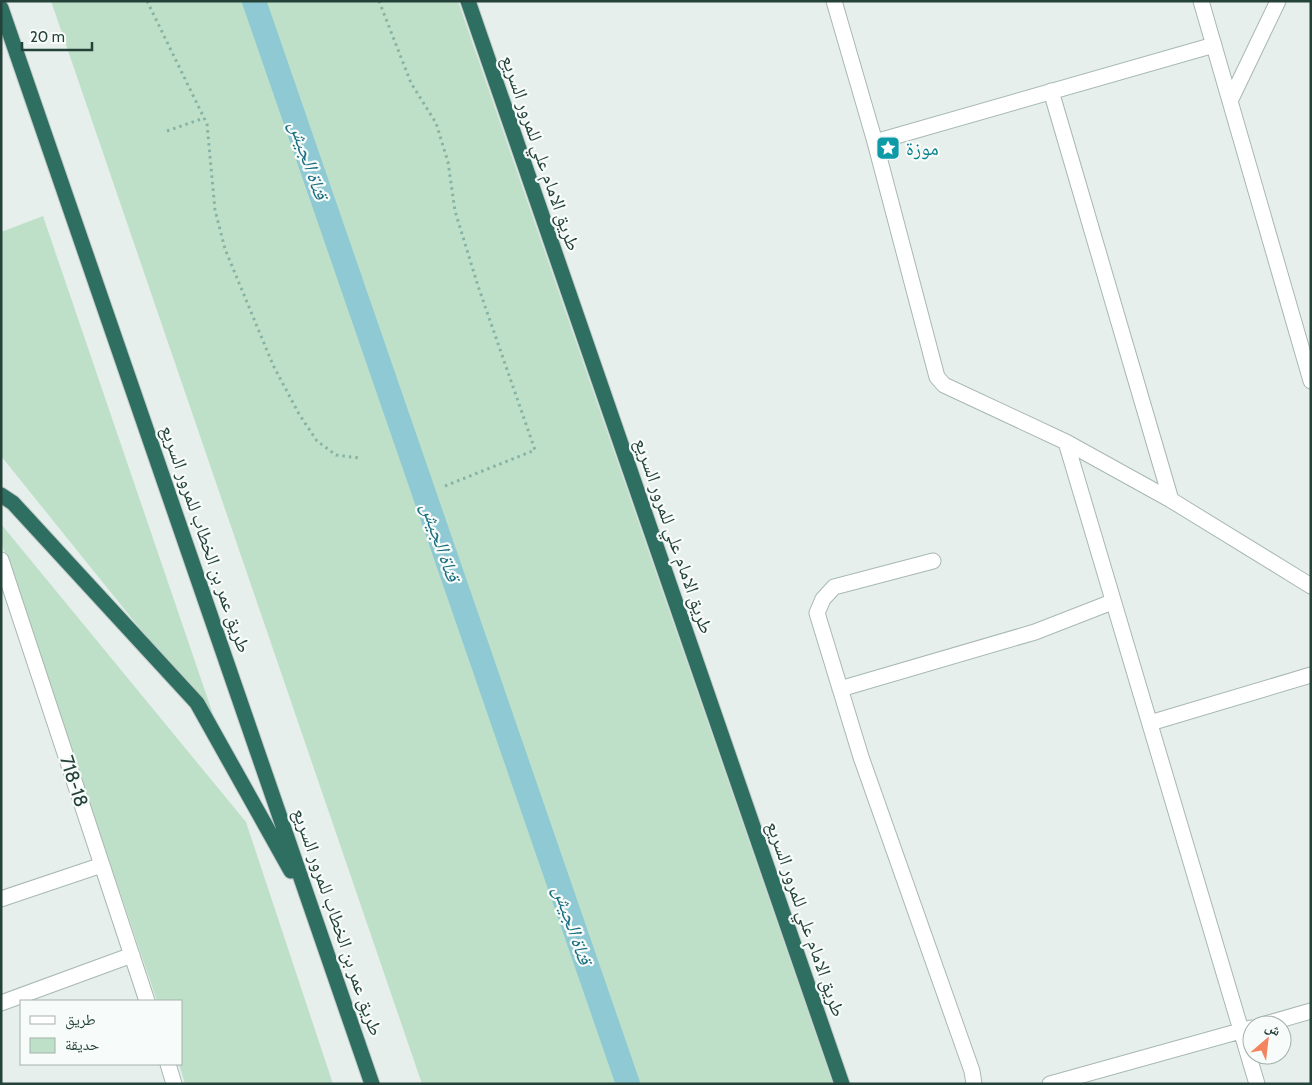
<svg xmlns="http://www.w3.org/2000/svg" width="1312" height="1085" font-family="Cabin,'Noto Naskh Arabic',sans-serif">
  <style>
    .green { fill: #bfe0c8 }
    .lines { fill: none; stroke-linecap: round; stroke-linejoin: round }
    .canal { stroke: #8ec9d4; stroke-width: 24 }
    .minor-casing { stroke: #a8b8b2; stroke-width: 17 }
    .highway-casing { stroke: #c2cac8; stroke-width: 17 }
    .path { stroke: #86b3a5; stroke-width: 3; stroke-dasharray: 2.5 4; stroke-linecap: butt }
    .minor { stroke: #fff; stroke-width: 15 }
    .highway { stroke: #2f6f62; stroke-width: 15 }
    .labels { text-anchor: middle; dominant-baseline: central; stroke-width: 4.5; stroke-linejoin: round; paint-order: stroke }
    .culture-label { font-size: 19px; fill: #0d838f; stroke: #f7fbf9; text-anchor: start }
    .street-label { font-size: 19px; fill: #24423a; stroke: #f7fbf9 }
    .water-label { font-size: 20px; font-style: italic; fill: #1c6f80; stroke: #f7fbf9 }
  </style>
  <rect width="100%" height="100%" fill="#e6efeb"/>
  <!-- green -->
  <path class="green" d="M51,1h407l375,1083h-411z
    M43,216l173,507 -215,-267v-224z
    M1,524l245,298 87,262h-148l-6,-20h2v-63h-24l-156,-459z"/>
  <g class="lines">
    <!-- canal -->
    <path class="canal" d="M254,1l374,1083"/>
    <!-- minor casing -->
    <g class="minor-casing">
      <path id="minor" d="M834,1l41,141 339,-97
        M1201,1l110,380
        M1051,91l120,409 140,86
        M1230,101l48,-100
        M875,142l62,235 7,8 122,57 105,58
        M1066,442l191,642
        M1,560l146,441
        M933,561l-99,26 -11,12 -6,14 44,144 111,314 2,13
        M840,689l195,-57 77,-30
        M1150,723l161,-48
        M1,899l101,-34
        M1,1003l131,-48
        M1262,1025l49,-14
        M168,1064l6,20
        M1050,1084l201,-56"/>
    </g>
    <!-- highway casing -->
    <g class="highway-casing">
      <path id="highway" d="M468,1l374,1083
        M1,8l371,1076
        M1,495l12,8 184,200 94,168"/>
    </g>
    <!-- path -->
    <path class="path" d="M147,1l60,123 8,86 10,39 48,116 26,49 18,27 19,14 23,3
      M379,1l32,82 25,40 12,39 7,49 23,75 57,164 -90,36
      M167,131l37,-13"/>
    <!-- minor -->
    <use href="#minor" class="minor"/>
    <!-- highway -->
    <use href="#highway" class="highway"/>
  </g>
  <!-- icons -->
  <defs>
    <g id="sight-square" transform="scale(1.25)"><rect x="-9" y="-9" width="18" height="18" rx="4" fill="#0f9aa8" stroke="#f7fbf9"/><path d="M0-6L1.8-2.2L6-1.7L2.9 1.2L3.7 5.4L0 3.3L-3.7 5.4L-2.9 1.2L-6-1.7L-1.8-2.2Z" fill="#fff"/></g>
  </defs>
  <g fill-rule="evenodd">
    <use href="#sight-square" x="888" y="148"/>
  </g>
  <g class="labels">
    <!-- culture labels -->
    <g class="culture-label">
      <text x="906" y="148">موزة</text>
    </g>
    <!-- street labels -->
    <g class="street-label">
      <text transform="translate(541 153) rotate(71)">طريق الامام علي للمرور السريع</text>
      <text transform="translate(674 536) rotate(71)">طريق الامام علي للمرور السريع</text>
      <text transform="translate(206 539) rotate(71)">طريق عمر بن الخطاب للمرور السريع</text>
      <text transform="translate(74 781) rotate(72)">718-18</text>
      <text transform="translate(806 919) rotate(71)">طريق الامام علي للمرور السريع</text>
      <text transform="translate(338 922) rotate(71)">طريق عمر بن الخطاب للمرور السريع</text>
    </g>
    <!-- water labels -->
    <g class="water-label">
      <text transform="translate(309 160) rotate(71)">قناة الجيش</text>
      <text transform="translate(441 542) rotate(71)">قناة الجيش</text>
      <text transform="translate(573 925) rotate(71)">قناة الجيش</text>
    </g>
  </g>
  <!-- border -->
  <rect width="1312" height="1085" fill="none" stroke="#24423a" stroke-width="5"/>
  <!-- legend -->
  <rect x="20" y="1000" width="162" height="65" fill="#f7fbf9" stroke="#a3b1ad"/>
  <rect x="30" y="1016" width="25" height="8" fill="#ffffff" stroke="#a3b1ad"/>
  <text x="65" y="1025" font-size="15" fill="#24423a">طريق</text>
  <rect x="30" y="1038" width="25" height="15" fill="#bfe0c8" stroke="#a3b1ad"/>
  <text x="65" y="1050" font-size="15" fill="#24423a">حديقة</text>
  <!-- north arrow -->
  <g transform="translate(1267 1040) rotate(28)"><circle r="24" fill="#f7fbf9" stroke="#a3b1ad"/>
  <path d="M0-4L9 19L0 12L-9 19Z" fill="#f4845f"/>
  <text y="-8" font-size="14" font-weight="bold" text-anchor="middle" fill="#24423a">ش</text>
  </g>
  <!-- scale -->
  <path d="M22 42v8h70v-8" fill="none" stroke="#24423a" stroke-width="2.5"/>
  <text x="30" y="42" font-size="15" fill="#24423a" stroke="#f7fbf9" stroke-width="4" paint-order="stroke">20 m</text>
</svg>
